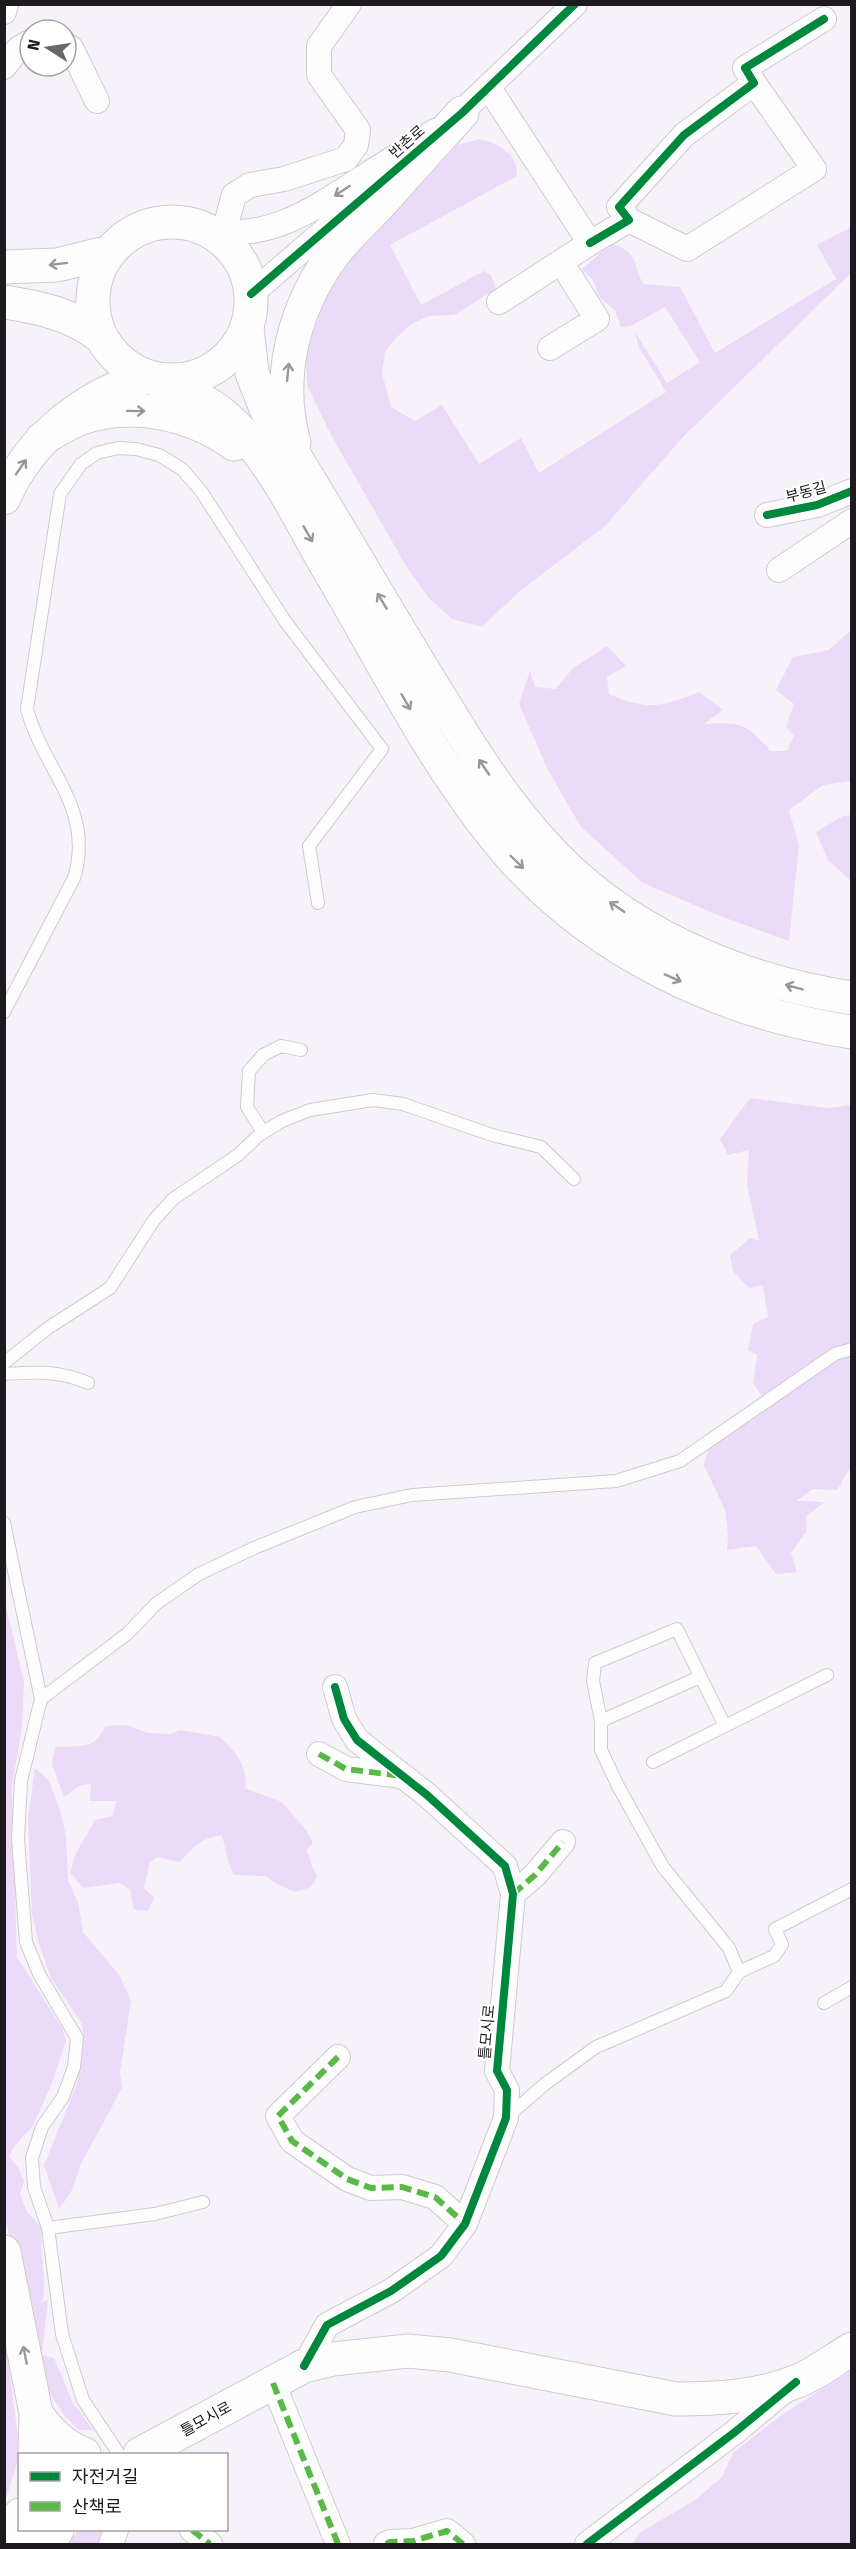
<svg xmlns="http://www.w3.org/2000/svg" width="856" height="2549" font-family="'Fira Sans','Noto Sans KR',sans-serif">
  <style>
    .green { fill: #ecdaf9 }
    .lines { fill: none; stroke-linecap: round; stroke-linejoin: round }
    .service-casing { stroke: #cecad0; stroke-width: 14 }
    .minor-casing { stroke: #cecad0; stroke-width: 26 }
    .secondary-casing { stroke: #cecad0; stroke-width: 35 }
    .trunk-casing { stroke: #cecad0; stroke-width: 35 }
    .motorway-casing { stroke: #cecad0; stroke-width: 35 }
    .service { stroke: #fefdfe; stroke-width: 12 }
    .minor { stroke: #fefdfe; stroke-width: 24 }
    .secondary { stroke: #fefdfe; stroke-width: 33 }
    .trunk { stroke: #fefdfe; stroke-width: 33 }
    .motorway { stroke: #fefdfe; stroke-width: 33 }
    .quiet { stroke: #58b947; stroke-width: 6; stroke-dasharray: 12 6; stroke-linecap: butt }
    .cycleway-casing { stroke: #fff; stroke-width: 11 }
    .cycleway { stroke: #00873e; stroke-width: 8 }
    .oneway { stroke: #99979a }
    .labels { text-anchor: middle; dominant-baseline: central; stroke-width: 4.5; stroke-linejoin: round; paint-order: stroke }
    .street-label { font-size: 15px; fill: #1d1a1f; stroke: #fff }
  </style>
  <rect width="100%" height="100%" fill="#f7f2fa"/>
  <!-- green -->
  <path class="green" d="M479,139c20,5 38,13 38,37l-127,69 31,60 63,-34 7,4 5,14 -42,26 -25,1 -16,7 -16,14 -12,14 -3,22 9,34 24,14 27,-16 37,59 42,-26 18,35 127,-81 -27,-45 -4,-15 32,51 33,-21 -35,-55 -34,19 -10,1 -6,-17 -16,-13 -6,-17 -11,-11 30,-26c6,4 13,5 17,10 9,9 7,22 15,31l36,3 35,66 121,-74 -19,-34 34,-18v46l-167,163 -79,90 -85,65 -38,36 -30,-8 -24,-22 -22,-31 -75,-131 -24,-50 -1,-54 22,-48 129,-138z
    M851,630v151l-28,4 -34,25 10,35 -10,96 -69,-25 -77,-33 -62,-56 -33,-57 -29,-66 11,-33 5,16 21,2 16,-20 35,-23 19,20 -19,11 2,17c39,17 52,13 90,-2l24,18 -19,14c36,-2 43,-1 66,27h17l7,-15 -8,-10 8,-22 -18,-14 17,-33 36,-7z
    M851,815h1l-1,66 -23,-21 -12,-28 27,-16z
    M750,1098l78,10 23,-3v361l-14,24 -24,-1 -17,12 29,1 -19,14 1,15 -16,22 6,19 -21,2 -20,-28 -29,4 1,-15 -3,-25 -21,-45 7,-26 55,-37 -13,-19 4,-28 -9,-5 5,-26 15,-7 -5,-32 -14,3 -16,-17 -3,-16 20,-17 9,3 -12,-57 2,-34 -21,5 -8,-16z
    M4,1598l20,84 -2,44 -10,61 5,170 45,71 4,13 -14,42 -19,43 -18,19 -6,12 9,10 6,14 -4,13 7,18 16,16c-6,25 6,49 -1,74l6,-2 -6,55 12,3 19,45 20,27h-14l-14,-14 -25,-37 -8,-24 -27,-140z
    M126,1725l22,8 22,1 10,-4 40,7c15,15 29,29 25,51l37,14 25,29 6,12 -7,7 11,27 -6,10 -16,5 -20,-9 -9,-7 -32,-1 -5,-10 -7,-30c-24,4 -27,12 -43,27l-21,-5 -8,5 -6,26 10,10 -6,13 -14,-1 -4,-20 -10,-7 -37,5 -13,-16 6,-19 19,-33 18,-4 3,-15h-26l1,-17 -10,1 -17,12 -12,-33 3,-17c23,-2 41,4 50,-21z
    M35,1768l14,13 12,32 5,24 2,43 10,22 5,30 37,44 11,25 -11,71 2,16 -40,74 -11,30 -12,17 -15,-44 33,-81 7,-42 -2,-18 -31,-46 -12,-34 -7,-30 -4,-95z
    M4,2327l16,127 -15,47h-1z
    M851,2371v173h-219l9,-12 54,-32 27,-23 11,-24 47,-37z
    M79,2530h26l-4,14h-35z"/>
  <g class="lines">
    <!-- service casing -->
    <g class="service-casing">
      <path id="service" d="M4,1012l70,-134c21,-70 -31,-108 -47,-169l33,-215 21,-30 16,-11 21,-5 18,1 23,6 23,14 19,22 84,130 97,128 -73,97 9,57
        M263,1132l-16,-25 2,-36 14,-16 18,-9 20,4
        M4,1363l44,-35 62,-40 44,-68 19,-21 65,-44 21,-20 23,-14 28,-11 63,-10 30,4 89,31 49,12 33,32
        M4,1374c31,-2 55,-4 84,9
        M4,1523l37,176 -20,82 -3,58 8,103 13,32 38,64 -3,29 -11,30 -21,30 -10,31 2,29 14,41 14,106 21,66 36,54
        M41,1699l86,-65 30,-31 42,-29 55,-26 101,-41 57,-12 204,-14 64,-20 155,-107 17,-5
        M601,1721l99,-44
        M653,1762l174,-87
        M739,1972l35,-16 8,-11 -7,-16 77,-40
        M824,2003l28,-16
        M507,2117l38,-33 51,-37 130,-56 13,-19 -10,-24 -66,-81 -45,-81 -17,-36v-29l-8,-40 2,-18 82,-34 48,97
        M48,2228l107,-14 48,-12"/>
    </g>
    <!-- minor casing -->
    <g class="minor-casing">
      <path id="minor" d="M4,12l2,-8
        M66,45l5,3 26,53
        M4,67l14,-18 12,-7
        M489,88l101,155 -91,59
        M449,124l126,-120
        M629,220l58,29 127,-80 -60,-86
        M203,228c59,16 107,-16 154,-47 26,-16 52,-33 78,-50
        M224,232l10,-37 16,-10 34,-6 62,-20 10,-14 2,-15 -39,-55v-29l30,-42
        M590,243l39,-23 -10,-13 65,-72 70,-52 -9,-15 79,-49
        M251,294l137,-118
        M550,348l47,-29 -36,-57
        M767,515l50,-10 35,-14
        M779,570l73,-49
        M319,1754l27,15 56,7
        M513,1894l22,-19 28,-33
        M338,2057l-60,59 14,25 55,38 24,9 31,-1 33,10 30,27
        M304,2366l23,-41 64,-34 50,-35 24,-32 41,-106 1,-28 -10,-19 16,-177 -8,-28 -78,-71 -70,-55 -13,-21 -9,-32
        M273,2383l65,161
        M192,2530l18,14
        M111,2544l5,-14
        M386,2544l4,-2 23,-1 34,-10 16,13
        M587,2544l148,-112 54,-45"/>
    </g>
    <!-- secondary casing -->
    <g class="secondary-casing">
      <path id="secondary" d="M93 301a79 79 0 1 1 158 0a79 79 0 1 1-158 0Z
        M4,267l53,-2 53,-13
        M4,302c34,5 72,13 98,36
        M140,2454l164,-88 29,-7 75,-8 42,4 226,44c39,0 82,-2 119,-17 20,-7 38,-22 57,-33
        M15,2544l22,-14"/>
    </g>
    <!-- trunk casing -->
    <g class="trunk-casing">
      <path id="trunk" d="M4,498c26,-60 81,-103 143,-121
        M4,2252l32,161 -1,41
        M36,2413c13,19 26,32 48,41
        M4,2542l16,-27
        M48,2544l9,-14"/>
    </g>
    <!-- motorway casing -->
    <g class="motorway-casing">
      <path id="motorway" d="M247,328l5,45 15,38c52,83 101,168 152,252 38,62 74,125 123,179 77,88 196,139 310,156
        M156,379c24,11 51,21 70,38 46,40 73,102 103,153 56,95 107,199 179,283 87,100 215,160 344,179
        M42,439c12,-7 24,-15 37,-20 51,-19 112,-6 155,25
        M294,443c-18,-65 -1,-133 38,-187 14,-19 33,-36 50,-54 26,-30 53,-59 80,-89"/>
    </g>
    <!-- service -->
    <use href="#service" class="service"/>
    <!-- minor -->
    <use href="#minor" class="minor"/>
    <!-- secondary -->
    <use href="#secondary" class="secondary"/>
    <!-- trunk -->
    <use href="#trunk" class="trunk"/>
    <!-- motorway -->
    <use href="#motorway" class="motorway"/>
    <!-- quiet -->
    <path class="quiet" d="M319,1754l27,15 56,7
      M513,1894l22,-19 28,-33
      M338,2057l-60,59 14,25 55,38 24,9 31,-1 33,10 30,27
      M273,2383l65,161
      M192,2530l18,14
      M386,2544l4,-2 23,-1 34,-10 16,13"/>
    <!-- cycleway casing -->
    <g class="cycleway-casing">
      <path id="cycleway" d="M590,243l39,-23 -10,-13 65,-72 70,-52 -9,-15 79,-49
        M251,294l211,-181 113,-109
        M767,515l50,-10 35,-14
        M304,2366l23,-41 64,-34 50,-35 24,-32 41,-106 1,-28 -10,-19 16,-177 -8,-28 -78,-71 -70,-55 -13,-21 -9,-32
        M587,2544l148,-112 61,-50"/>
    </g>
    <!-- cycleway -->
    <use href="#cycleway" class="cycleway"/>
  </g>
  <!-- one-way arrows -->
  <defs><path id="oneway-shaft" d="M-6 0H5M1.5-3L5.5 0L1.5 3" fill="none" stroke-width="1.6" stroke-linecap="round" stroke-linejoin="round" transform="scale(1.5)"/></defs>
  <g class="oneway">
    <use href="#oneway-shaft" transform="translate(342 191) rotate(147)"/>
    <use href="#oneway-shaft" transform="translate(58 264) rotate(173)"/>
    <use href="#oneway-shaft" transform="translate(288 372) rotate(-84)"/>
    <use href="#oneway-shaft" transform="translate(136 411) rotate(1)"/>
    <use href="#oneway-shaft" transform="translate(21 467) rotate(-55)"/>
    <use href="#oneway-shaft" transform="translate(308 534) rotate(60)"/>
    <use href="#oneway-shaft" transform="translate(382 601) rotate(-121)"/>
    <use href="#oneway-shaft" transform="translate(406 702) rotate(60)"/>
    <use href="#oneway-shaft" transform="translate(484 767) rotate(-124)"/>
    <use href="#oneway-shaft" transform="translate(517 862) rotate(44)"/>
    <use href="#oneway-shaft" transform="translate(617 907) rotate(-146)"/>
    <use href="#oneway-shaft" transform="translate(673 978) rotate(24)"/>
    <use href="#oneway-shaft" transform="translate(794 987) rotate(-165)"/>
    <use href="#oneway-shaft" transform="translate(25 2355) rotate(-101)"/>
  </g>
  <g class="labels">
    <!-- street labels -->
    <g class="street-label">
      <text transform="translate(407 142) rotate(-41)">반촌로</text>
      <text transform="translate(806 492) rotate(-15)">부동길</text>
      <text transform="translate(487 2032) rotate(-85)">틀모시로</text>
      <text transform="translate(206 2419) rotate(-29)">틀모시로</text>
    </g>
  </g>
  <!-- border -->
  <rect width="856" height="2549" fill="none" stroke="#1d1a1f" stroke-width="12"/>
  <!-- legend -->
  <rect x="18" y="2453" width="210" height="78" fill="#ffffff" stroke="#a5a3a5" stroke-width="1.5"/>
  <rect x="30" y="2472" width="30" height="9" fill="#00873e" stroke="#a5a3a5" stroke-width="1.5"/>
  <text x="72" y="2483" font-size="18" fill="#1d1a1f">자전거길</text>
  <rect x="30" y="2502" width="30" height="9" fill="#58b947" stroke="#a5a3a5" stroke-width="1.5"/>
  <text x="72" y="2513" font-size="18" fill="#1d1a1f">산책로</text>
  <!-- north arrow -->
  <g transform="translate(48 48) rotate(282)"><circle r="28" fill="#ffffff" stroke="#a5a3a5" stroke-width="1.5"/>
  <path d="M0-4.5L10 22L0 15L-10 22Z" fill="#69666c"/>
  <text y="-9" font-size="16" font-weight="bold" text-anchor="middle" fill="#1d1a1f">N</text>
  </g>
</svg>
